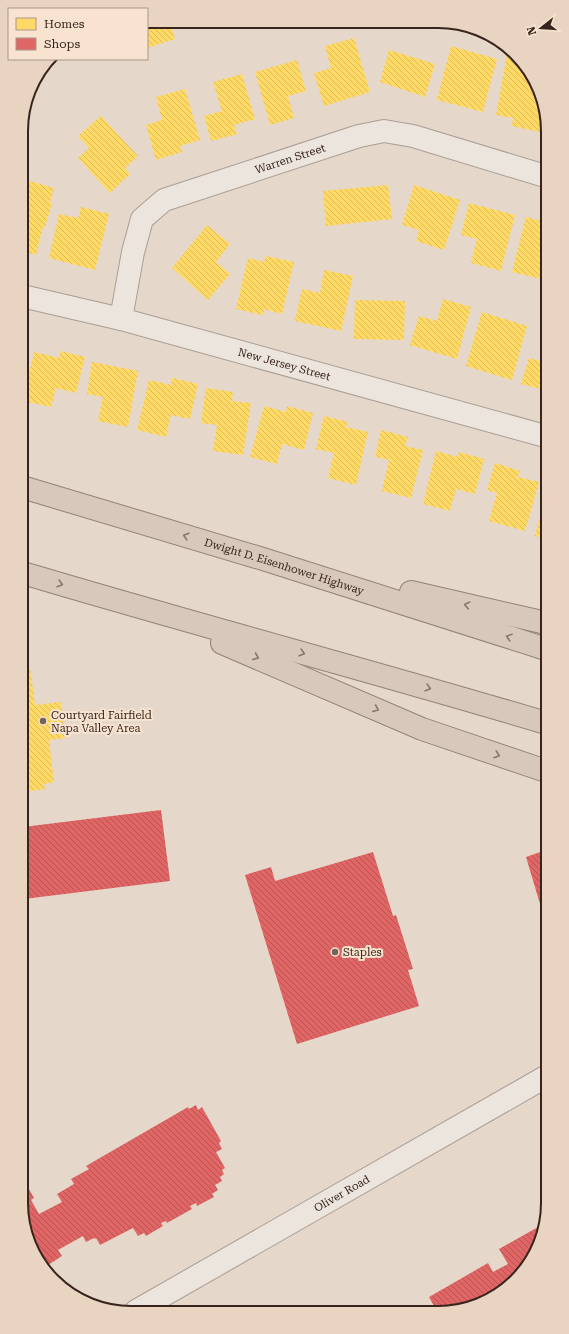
<svg xmlns="http://www.w3.org/2000/svg" width="569" height="1334" font-family="'Roboto Serif',serif">
  <style>
    .homes { fill: url(#homes-back-hatch) }
    .shops { fill: url(#shops-back-hatch) }
    .lines { fill: none; stroke-linecap: round; stroke-linejoin: round }
    .minor-casing { stroke: #aa9d94; stroke-width: 24 }
    .highway-casing { stroke: #8f837a; stroke-width: 24 }
    .minor { stroke: #ece5dd; stroke-width: 22 }
    .highway { stroke: #d8c8bc; stroke-width: 22 }
    .oneway { stroke: #88766c }
    .poi-dot { fill: #756359; stroke: #f7e3cf; stroke-width: 1.5 }
    .labels { text-anchor: middle; dominant-baseline: central; stroke-width: 4; stroke-linejoin: round; paint-order: stroke }
    .street-label { font-size: 11px; fill: #38241c; stroke: #f7e3cf }
    .poi-label { font-size: 11px; fill: #38241c; stroke: #f7e3cf; text-anchor: start }
    .rim { fill: none; stroke: #38241c; stroke-width: 2 }
  </style>
  <defs>
    <pattern id="homes-back-hatch" width="6" height="6" patternUnits="userSpaceOnUse"><rect width="6" height="6" fill="#ffd966"/><path d="M-1 5l2 2M0 0l6 6M5-1l2 2" fill="none" stroke="#dbba58"/></pattern>
    <pattern id="shops-back-hatch" width="6" height="6" patternUnits="userSpaceOnUse"><rect width="6" height="6" fill="#e06666"/><path d="M-1 5l2 2M0 0l6 6M5-1l2 2" fill="none" stroke="#b75453"/></pattern>
  </defs>
  <rect width="100%" height="100%" fill="#e5d8ca"/>
  <!-- homes -->
  <path class="homes" d="M147,21h27l-4,2 5,16 -28,9z
    M354,38l16,54 -46,14 -10,-33 17,-5 -6,-22z
    M451,46l46,13 -14,53 -46,-12z
    M389,50l46,14 -10,33 -45,-15z
    M507,55l11,3 15,24 -2,7 6,1 7,12 -4,30 -28,-6 1,-8 -17,-3z
    M297,60l9,31 -18,5 6,22 -24,7 -15,-53z
    M242,74l13,45 -21,6 3,9 -26,7 -7,-25 18,-5 -9,-29z
    M185,89l15,51 -20,6 2,6 -26,8 -10,-35 16,-5 -6,-23z
    M101,116l37,40 -13,12 5,6 -20,19 -32,-35 11,-10 -11,-12z
    M30,181l24,7 -4,14 2,1 -7,24h-2l-7,28 -14,-4 -1,-56 5,1z
    M388,185l4,34 -66,7 -3,-35z
    M414,185l46,15 -16,50 -28,-9 3,-11 -17,-5z
    M469,203l46,12 -14,56 -30,-8 6,-24 -16,-4z
    M81,207l28,7 -14,56 -46,-12 10,-44 19,4z
    M526,217l19,5v58l-33,-8z
    M207,225l23,19 -14,18 14,12 -22,26 -36,-32z
    M266,256l28,6 -12,52 -18,-5 -1,6 -27,-6 12,-51 16,4z
    M324,270l29,6 -12,55 -46,-10 7,-32 18,4z
    M443,299l28,8 -14,52 -47,-14 9,-29 18,5z
    M355,300l50,1 -1,39 -50,-1z
    M482,312l45,14 -15,54 -46,-14z
    M22,342l3,1 -3,10z
    M61,351l24,6 -9,36 -20,-5 -5,19 -28,-6 11,-49 25,6z
    M529,358l16,4v28l-24,-6z
    M92,362l46,9 -10,56 -30,-6 5,-24 -16,-3z
    M172,378l26,6 -8,35 -19,-4 -5,22 -29,-7 12,-50 22,5z
    M206,388l27,4 -1,9 19,2 -8,52 -30,-4 4,-26 -16,-2z
    M264,406l22,6 1,-6 26,7 -9,37 -22,-6 -5,20 -27,-7z
    M324,416l24,6 -2,5 22,5 -12,53 -28,-7 6,-25 -18,-4z
    M381,430l27,7 -3,9 18,4 -12,48 -29,-7 7,-31 -14,-3z
    M436,451l22,6 1,-5 25,7 -9,35 -19,-5 -6,22 -27,-7z
    M495,463l25,8 -2,6 21,5 -14,49 -36,-10 8,-28 -10,-3z
    M545,496h1v43l-11,-3z
    M30,668l5,37 26,-3 4,36 -16,2 5,42 -10,2 1,5 -22,3v-123z"/>
  <!-- shops -->
  <path class="shops" d="M161,810l9,71 -146,18 -1,-72z
    M543,851l4,1 -1,72 -20,-67z
    M373,852l20,64 3,-1 17,54 -5,1 11,36 -122,38 -52,-169 26,-8 4,14z
    M196,1105l2,5 4,-3 19,34 -2,2 3,6 -6,3 9,16 -3,2 2,4 -4,3 2,4 -7,4 3,5 -6,4 2,3 -17,9 -1,-3 -6,3 2,3 -25,14 -1,-2 -5,2 2,3 -17,10 -2,-3 -6,3 -5,-8 -33,17 -4,-7 -1,1 -1,-1 -8,4 -3,-6 -25,14 4,6 -17,11 -20,-35v-50l9,16 -3,2 8,14 23,-12 -5,-8 17,-10 -3,-5 18,-10 -3,-3 102,-59 1,2z
    M545,1223l-5,22 -19,30 -54,34h-38l5,-3 -5,-9 59,-34 5,9 15,-8 -9,-15z"/>
  <g class="lines">
    <!-- minor casing -->
    <g class="minor-casing">
      <g id="minor">
        <path id="s1" d="M22,296l99,23 424,117"/>
        <path id="s2" d="M121,319l12,-67 9,-33 22,-19 195,-64 25,-5 29,5 132,40"/>
        <path id="s3" d="M136,1311l411,-235"/>
      </g>
    </g>
    <!-- highway casing -->
    <g class="highway-casing">
      <g id="highway">
        <path id="s4" d="M22,487l241,72 283,90"/>
        <path d="M23,573c174,52 349,98 523,150"/>
        <path d="M411,592l135,31"/>
        <path d="M222,643l200,86 124,42"/>
      </g>
    </g>
    <!-- minor -->
    <use href="#minor" class="minor"/>
    <!-- highway -->
    <use href="#highway" class="highway"/>
  </g>
  <!-- one-way arrows -->
  <defs><path id="oneway-chevron" d="M-2-3.5L2.5 0L-2 3.5" fill="none" stroke-width="1.6" stroke-linecap="round" stroke-linejoin="round"/></defs>
  <g class="oneway">
    <use href="#oneway-chevron" transform="translate(186 536) rotate(-163)"/>
    <use href="#oneway-chevron" transform="translate(60 584) rotate(17)"/>
    <use href="#oneway-chevron" transform="translate(467 605) rotate(-167)"/>
    <use href="#oneway-chevron" transform="translate(509 637) rotate(-162)"/>
    <use href="#oneway-chevron" transform="translate(302 653) rotate(16)"/>
    <use href="#oneway-chevron" transform="translate(256 657) rotate(23)"/>
    <use href="#oneway-chevron" transform="translate(428 688) rotate(16)"/>
    <use href="#oneway-chevron" transform="translate(376 709) rotate(23)"/>
    <use href="#oneway-chevron" transform="translate(497 755) rotate(19)"/>
  </g>
  <!-- markers -->
  <g class="poi-dot">
    <circle cx="43" cy="721" r="4"/>
    <circle cx="335" cy="952" r="4"/>
  </g>
  <g class="labels">
    <!-- street labels -->
    <g class="street-label">
      <text stroke="none"><textPath href="#s2" startOffset="264">Warren Street</textPath></text>
      <text stroke="none"><textPath href="#s1" startOffset="271">New Jersey Street</textPath></text>
      <text stroke="none"><textPath href="#s4" startOffset="274">Dwight D. Eisenhower Highway</textPath></text>
      <text stroke="none"><textPath href="#s3" startOffset="237">Oliver Road</textPath></text>
    </g>
    <!-- poi labels -->
    <g class="poi-label">
      <text x="51" y="715">Courtyard Fairfield<tspan x="51" dy="13">Napa Valley Area</tspan></text>
      <text x="343" y="952">Staples</text>
    </g>
  </g>
  <!-- crop -->
  <path d="M0 0H569V1334H0ZM131 28H438A103 103 0 0 1 541 131V1203A103 103 0 0 1 438 1306H131A103 103 0 0 1 28 1203V131A103 103 0 0 1 131 28Z" fill="#e8d4c1" fill-rule="evenodd"/>
  <path class="rim" d="M131 28H438A103 103 0 0 1 541 131V1203A103 103 0 0 1 438 1306H131A103 103 0 0 1 28 1203V131A103 103 0 0 1 131 28Z"/>
  <!-- legend -->
  <rect x="8" y="8" width="140" height="52" fill="#f7e3cf" stroke="#ab9787"/>
  <rect x="16" y="18" width="20" height="12" fill="#ffd966" stroke="#ab9787"/>
  <text x="44" y="28" font-size="12" fill="#38241c">Homes</text>
  <rect x="16" y="38" width="20" height="12" fill="#e06666" stroke="#ab9787"/>
  <text x="44" y="48" font-size="12" fill="#38241c">Shops</text>
  <!-- north arrow -->
  <g transform="translate(541 28) rotate(253)" stroke="#f7e3cf" stroke-width="3" paint-order="stroke">
  <path d="M0-3L7 15L0 10L-7 15Z" fill="#38241c"/>
  <text y="-6" font-size="11" font-weight="bold" text-anchor="middle" fill="#38241c">N</text>
  </g>
</svg>
